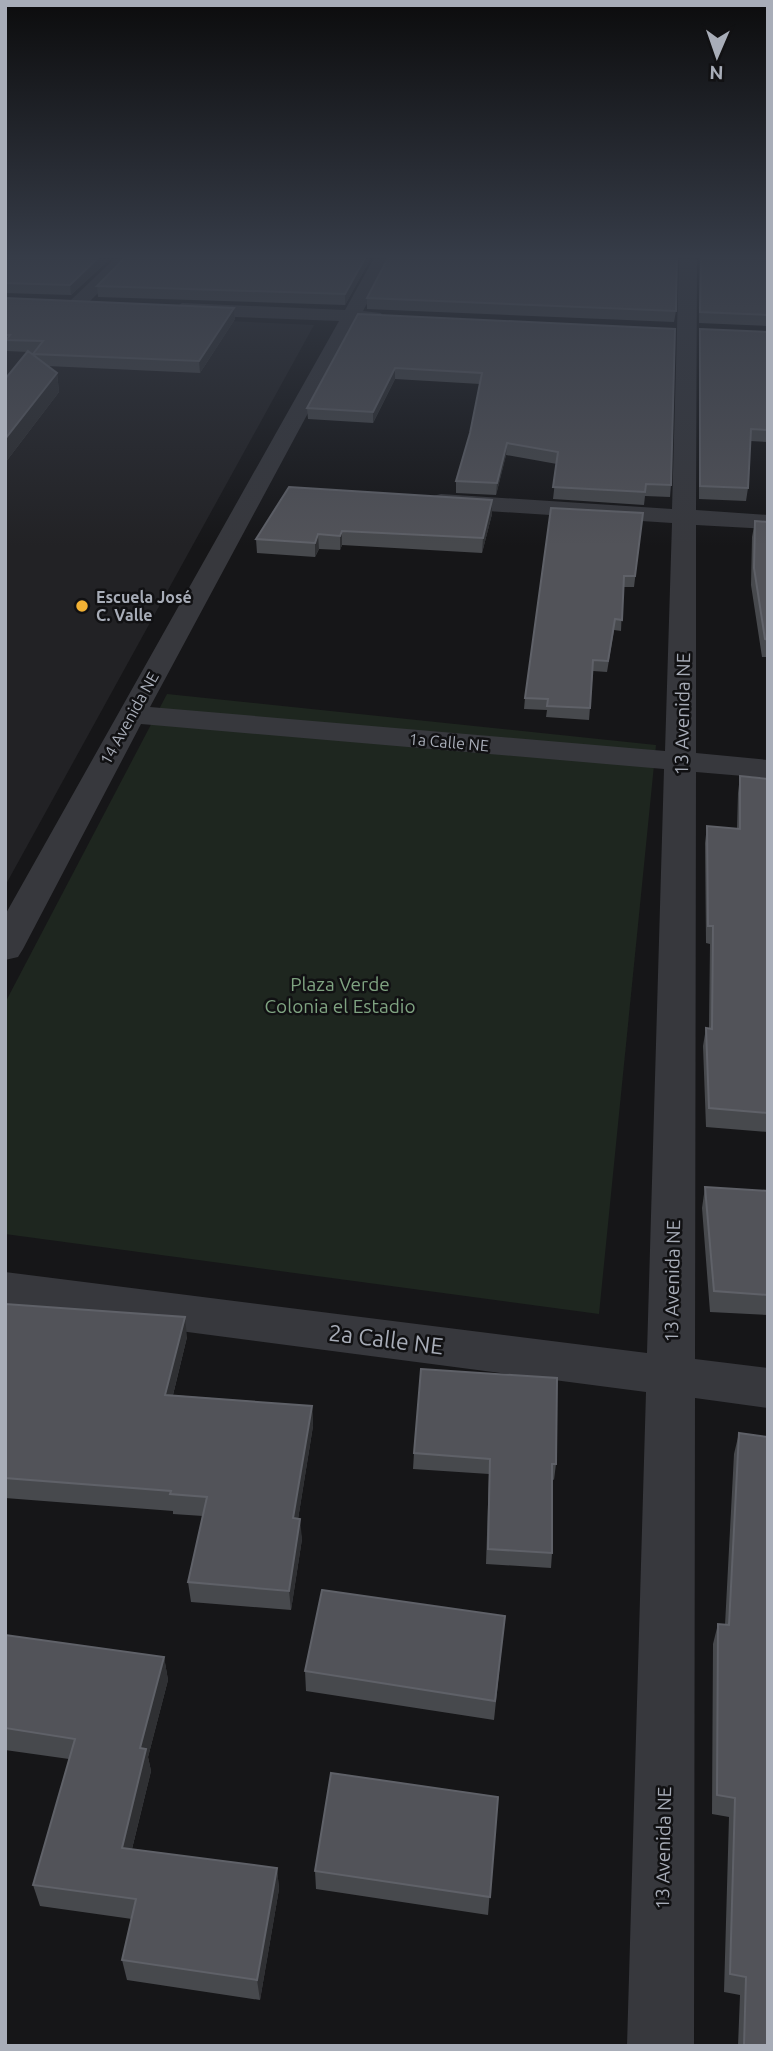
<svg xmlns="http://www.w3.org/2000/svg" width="773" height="2051" font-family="Ubuntu,sans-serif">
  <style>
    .built { fill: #222225 }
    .green { fill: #1e261f }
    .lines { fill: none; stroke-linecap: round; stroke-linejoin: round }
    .minor { fill: #37383d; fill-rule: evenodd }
    .wall { fill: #47494d }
    .shaded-wall { fill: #2f3033 }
    .building { fill: #525359; stroke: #5f6168; stroke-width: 2 }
    .poi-dot { fill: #f2b134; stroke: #111113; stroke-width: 2.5 }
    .labels { text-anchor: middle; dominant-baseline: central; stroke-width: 5; stroke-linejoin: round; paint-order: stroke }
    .far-poi-label { font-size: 16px; font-weight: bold; fill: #a8adb8; stroke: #111113; text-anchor: start }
    .far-street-label { font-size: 16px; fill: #a8adb8; stroke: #111113 }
    .street-label { font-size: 19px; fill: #a8adb8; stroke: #111113 }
    .park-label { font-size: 19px; fill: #7fa381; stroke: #111113 }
    .near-street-label { font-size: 23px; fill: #a8adb8; stroke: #111113 }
  </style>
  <rect width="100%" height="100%" fill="#161618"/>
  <!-- built -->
  <path class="built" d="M5,311l309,14 -309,561z"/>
  <!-- green -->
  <path class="green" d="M167,694l489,51 -57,569 -594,-80v-231z"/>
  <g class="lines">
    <!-- minor -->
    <path class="minor" d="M115,258h18l-50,50h-12l-3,-4 3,-4z
      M374,258h17l-28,53 18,2 2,4 -9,6 -17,-1 -207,385 515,44 7,-228 -231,-15 -8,-2 -4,-5 4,-5 8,-2 231,15 7,-251h18l-1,252 72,5v14l-72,-4v228l72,7v18l-72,-6 -1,587 73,9v40l-73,-10 -1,648h-67l19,-654 -641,-84v-36l642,81 17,-584 -523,-45 -118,225 -5,8 -13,3v-45l334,-594 -157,-6 -9,-6 9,-6 163,7z"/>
  </g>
  <!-- wall -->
  <path class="wall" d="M5,258h106l-40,37 -66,-2z
    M371,258l-26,47 -247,-8 -1,-11z
    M700,258h68v68l-69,-3z
    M5,298l229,10 1,11 -35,54 -153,-7 10,7 2,19 -54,71v-84l23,-27 -21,-1v-5h-2z
    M367,298l309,13 -2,11 -307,-13z
    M358,314l317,15 -4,156 -1,12 -25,-1 -1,9 -91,-6 4,-35 -51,-9 -10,40 -40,-2v-12l14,-48 10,-49 -85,-5 -22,44 -65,-4 -1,-11z
    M700,329l68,3v110l-18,-1 -2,47 -2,13 -47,-2v-158z
    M643,513l-9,74h-11l-2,44 -7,-1 -7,42 -14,-1 -4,49 -43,-3 1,-7 -23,-1 1,-11z
    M492,514l-10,39 -140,-8 -2,5 -21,-1 -4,8 -58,-4 -1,-14z
    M755,521l13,1v135h-6l-11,-72 1,-48z
    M740,776l28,3v353l-62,-5 -3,-81 3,-18h3l1,-84 -4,-1 -1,-100 2,-17 30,3 1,-36z
    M705,1187l63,4v124l-58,-3 -8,-104z
    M5,1304l182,33 -14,58 139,11 1,20 -15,93 4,20 -11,71 -100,-8 -3,-20 15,-66 -30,-2v-3l-168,-13z
    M739,1433l29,613h-30l2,-51 -16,-3 5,-175 -17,-3 1,-170 5,-20 7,1 9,-171z
    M414,1453l142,11 -2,16 -2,-1v74l-1,15 -65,-4 3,-90 -76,-5z
    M505,1616l-11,104 -188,-29 -1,-20z
    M5,1635l159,22 4,23 -20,77 3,14 -19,78 145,19 2,21 -19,111 -133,-20 -5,-20 10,-41 -92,-13 -7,-21 36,-126 -64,-9z
    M498,1797l-10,118 -172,-26 -1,-18z"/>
  <!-- shaded-wall -->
  <path class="shaded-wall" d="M98,258h13l-40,37 -1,-10z
    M365,258h6l-26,47v-11z
    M234,308l1,11 -35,54 -1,-12z
    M395,368v11l-22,44v-11z
    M57,373l2,19 -54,71v-24z
    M507,443l-1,12 -10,40 1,-12z
    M492,500v14l-10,39 1,-15z
    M342,531v14l-2,5v-14z
    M318,534l1,15 -4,8v-14z
    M185,1317l2,20 -19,78 -3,-20z
    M312,1406l1,20 -18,112 -2,-20z
    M300,1519l2,20 -11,71 -2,-19z
    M164,1657l4,23 -20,77 3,14 -24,98 -5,-21 18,-100z
    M277,1868l2,21 -19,111 -3,-20z"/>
  <!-- building -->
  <path class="building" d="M5,258h93l-28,27 -65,-2z
    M125,258h240l-20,36 -248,-8z
    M388,258h289l-1,53 -309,-13z
    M701,258h67v57l-68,-3z
    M5,298l229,10 -35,53 -166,-7 10,-13 -37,-1 4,-5h-5z
    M358,314l317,15 -4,156 -25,-1 -1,8 -92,-5 5,-35 -51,-9 -10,40 -41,-2 14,-48 12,-60 -87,-5 -22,44 -66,-4z
    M700,329l68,3v98l-17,-1 -3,59 -48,-2z
    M28,351l29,22 -52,66v-60z
    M289,487l203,13 -9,38 -141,-7 -2,5 -22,-2 -3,9 -59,-4z
    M551,508l92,5 -8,63h-11l-2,44 -7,-1 -7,42 -15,-1 -3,48 -43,-2 1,-7 -23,-1z
    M755,521l13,1v118l-3,-1 -11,-71z
    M740,776l28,3v334l-59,-5 -3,-80 6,1 1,-103h-5l-1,-100 33,3z
    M705,1187l63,4v104l-54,-4z
    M5,1304l180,13 -20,78 147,11 -19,112 7,1 -11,72 -101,-9 19,-85 -37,-3 1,-3 -166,-13z
    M421,1369l136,9 -1,86h-4v89l-64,-4 2,-90 -76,-6z
    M739,1433l29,4v609h-24l2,-69 -16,-3 5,-176 -18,-3 1,-171 11,1z
    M322,1590l183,26 -10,85 -190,-30z
    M5,1635l159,22 -24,91 6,1 -24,99 155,20 -20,112 -135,-20 14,-61 -103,-14 42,-146 -70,-11z
    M331,1773l167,24 -8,100 -175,-26z"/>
  <!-- sky -->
  <linearGradient id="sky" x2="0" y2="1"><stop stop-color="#0c0c0d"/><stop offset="0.47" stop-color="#363c48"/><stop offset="1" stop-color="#363c48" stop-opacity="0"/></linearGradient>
  <rect width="773" height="546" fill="url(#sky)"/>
  <!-- markers -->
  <circle class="poi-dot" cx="82" cy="606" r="7"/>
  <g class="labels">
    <!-- far-poi labels -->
    <g class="far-poi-label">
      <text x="96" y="597">Escuela José<tspan x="96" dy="18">C. Valle</tspan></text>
    </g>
    <!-- far-street labels -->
    <g class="far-street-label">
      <text transform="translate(129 718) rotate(-61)">14 Avenida NE</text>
      <text transform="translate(449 742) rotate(5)">1a Calle NE</text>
    </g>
    <!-- street labels -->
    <g class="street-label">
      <text transform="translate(682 714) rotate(-89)">13 Avenida NE</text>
      <text transform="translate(672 1281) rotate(-89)">13 Avenida NE</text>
      <text transform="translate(663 1848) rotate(-89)">13 Avenida NE</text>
    </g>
    <!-- park labels -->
    <g class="park-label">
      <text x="340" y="984">Plaza Verde<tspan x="340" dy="22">Colonia el Estadio</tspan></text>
    </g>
    <!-- near-street labels -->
    <g class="near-street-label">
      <text transform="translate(386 1339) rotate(7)">2a Calle NE</text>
    </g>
  </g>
  <!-- border -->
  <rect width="773" height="2051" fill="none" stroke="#a8adb8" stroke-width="14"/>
  <!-- north arrow -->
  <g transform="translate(717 56) rotate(182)" stroke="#111113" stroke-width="5" paint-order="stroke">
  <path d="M0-5L12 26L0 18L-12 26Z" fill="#a8adb8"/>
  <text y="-10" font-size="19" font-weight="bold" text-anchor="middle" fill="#a8adb8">N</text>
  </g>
</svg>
